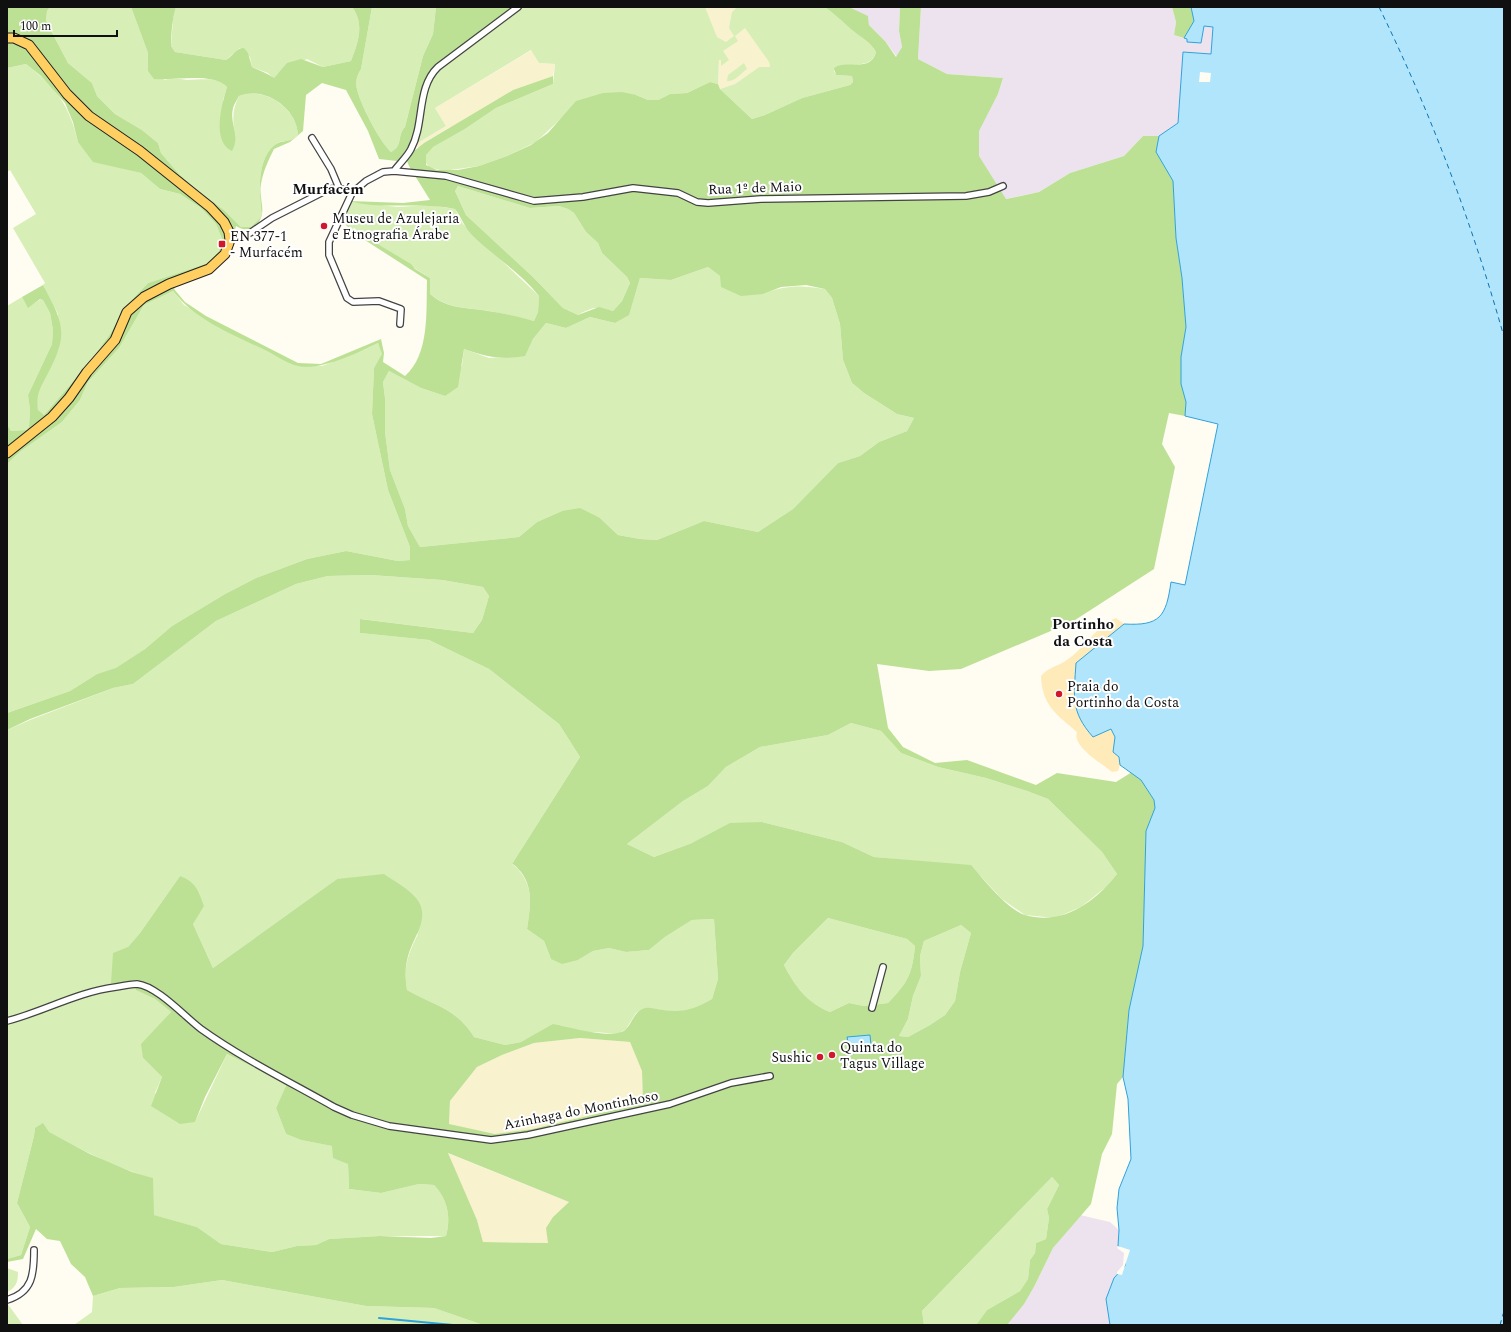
<svg xmlns="http://www.w3.org/2000/svg" width="1511" height="1332" font-family="Spectral,serif">
  <style>
    .industrial { fill: #ede3ef }
    .farmland { fill: #f9f2cf }
    .green { fill: #d7efb7 }
    .forest { fill: #bce194; fill-rule: evenodd }
    .sand { fill: #ffebba }
    .water { fill: #b1e5fc; stroke: #30a2db }
    .pier { fill: #fffcf2 }
    .lines { fill: none; stroke-linecap: round; stroke-linejoin: round }
    .stream { stroke: #30a2db; stroke-width: 2 }
    .ferry { stroke: #0a72b0; stroke-width: 1; stroke-dasharray: 5 4; stroke-linecap: butt }
    .minor-casing { stroke: #434343; stroke-width: 8 }
    .primary-casing { stroke: #212121; stroke-width: 11 }
    .minor { stroke: #fff; stroke-width: 5.5 }
    .primary { stroke: #ffcf62; stroke-width: 9 }
    .poi-dot { fill: #d0182c; stroke: #fff; stroke-width: 1.5 }
    .labels { text-anchor: middle; dominant-baseline: central; stroke-width: 4; stroke-linejoin: round; paint-order: stroke }
    .street-label { font-size: 14px; fill: #101010; stroke: #fff }
    .poi-label { font-size: 14px; fill: #101010; stroke: #fff; text-anchor: start }
    .neighbourhood-label { font-size: 15px; font-weight: bold; fill: #101010; stroke: #fff }
  </style>
  <rect width="100%" height="100%" fill="#fffcf2"/>
  <!-- industrial -->
  <path class="industrial" d="M849,7h51l-1,24 3,16 -5,10 -12,-16 -16,-16 -1,-8z
    M921,7h251l4,15 -2,13 13,4 15,-6 2,-7 9,1 -2,27 -28,-2 -5,71 -19,13h-16l-19,20 -54,17 -31,19 -34,7 -26,-42 -1,-26 20,-37 5,-16 -56,-4 -29,-15z
    M1080,1215l30,7 9,8 -1,16 8,6 -1,14 -18,33 3,26h-103l28,-40 18,-37z"/>
  <!-- farmland -->
  <path class="farmland" d="M705,7h32l9,21 23,34 1,5h-11l-24,17 -15,5 -2,-5 1,-24z
    M532,50l7,13 16,1 -2,12 -40,14 -89,53 -5,6 -3,-5 30,-18 -11,-18z
    M580,1038l50,4 12,28 1,33 -111,26 -36,5 -47,-9 1,-24 27,-34 25,-12 32,-12z
    M447,1153l122,49 -16,15 -5,26 -65,-1 -6,-22z"/>
  <!-- green -->
  <path class="green" d="M50,7h81l17,46v18l17,9c8,-2 14,-1 22,0 15,0 29,-4 40,7l-4,13 13,37c-4,-15 -4,-27 3,-41 24,-10 57,11 59,38 -9,11 -13,4 -22,10 -20,14 -17,51 -14,72l-11,11h-10l-17,-17 -27,-19 -18,-17 -18,-21 -3,-10 -16,-13 -27,-16 -18,-18 -5,-13 -24,-20 -22,-42 1,-10z
    M176,7h176c13,17 6,36 -1,54l-28,6 -16,-8c-11,5 -28,9 -33,20l-6,-6 -16,-6 -2,-10 -10,-9 -14,12 -51,-8 -4,-6 2,-27z
    M372,7h64l-3,27 -10,22 -18,71c-8,8 -2,19 -14,25 -11,-10 -31,-48 -34,-63 -2,-7 0,-14 4,-20z
    M521,7h184l12,30 9,5 8,-6 -5,-8 3,-16 5,-5h88l12,8 35,31 4,6c-3,12 -14,12 -23,13 -7,1 -13,4 -19,6l2,4 16,1 1,6 -3,3 -48,13 -37,17 -13,4 -32,-30 15,-5 24,-17h11l-1,-5 -24,-34 -10,8 3,5 -15,10 6,9 -8,6v-6h-2l-1,24 -8,-2 -23,11 -17,1 -12,6h-10l-12,-5 -68,17 -32,30 -29,14 -28,10 -36,5 -14,-4 -4,-5 1,-8 3,-5 36,-20 31,-21 57,-24 2,-20 -16,-1 -8,-13 -96,58 11,18 -30,18 12,-61 11,-15z
    M744,63l3,6c-6,4 -12,13 -20,12l1,-6z
    M26,64c30,24 43,40 52,78l43,26 20,5 19,16 20,5 21,14 15,16 6,15 -3,12 -9,12 -62,20 -23,24 -15,27 -21,29 -45,52 -6,-4 -2,-10 2,-9 21,-44 -1,-34 -15,-29 2,-2 -32,-55 23,-14 -26,-44 -3,2v-104z
    M458,186l72,22 29,-2 9,3 6,4 12,19 12,11 4,10 25,24 3,6 -8,18 -9,10c-20,-3 -15,-6 -35,4l-15,-7 -30,-31 -67,-62 -11,-24z
    M352,202l46,5 32,-2 25,4 8,15 76,72 -1,16 -4,9c-15,-4 -30,-7 -45,-10 -23,-4 -39,-1 -59,-17v-16l-81,-51 -3,-13z
    M708,267l12,9 42,18c24,-9 39,-9 63,-5l7,9 8,26 3,36 9,23 12,10 33,21 17,4 -7,13 -28,11 -19,14 -22,7 -45,46 -35,23 -54,-11 -47,19 -17,-1 -22,-4 -18,-17 -38,-7 -25,11 -18,15 -99,10 -12,-21 -3,-17 -15,-39 -5,-38v-34l-2,-16 6,-11 32,17 24,8 17,-31 2,-16 25,9 35,-2 9,-17 13,-16 20,5 24,-11 25,6 14,-9 11,-36 31,2z
    M173,291l11,14 114,61h24l42,-16 14,-7 5,11 -9,14 -2,46 16,76 22,57v13l-12,1 -52,-10 -39,8 -51,19 -31,16 -53,32 -27,23 -29,20 -19,5 -27,17 -63,22v-249l14,-13 41,-29 18,-22 8,-18 31,-34 25,-43z
    M22,297l6,10 13,-8 2,1 7,13 3,17 -1,14 -24,51 2,15 -1,17 -3,3 -15,1 -4,-7v-118z
    M370,575l72,5 41,7 6,9 -7,24 -9,13 -112,-14 -1,14 69,7 60,29 70,55 21,33 -68,107c4,2 6,5 9,9 13,17 9,36 6,56l17,12 7,18 27,1 15,-9 16,-3 17,4 23,-2 16,-13 27,-17 22,-1 4,60 -6,20 -16,10 -20,3 -30,-4 -10,5 -10,16 -8,5 -23,-2 -59,3 -15,7 -16,3 -31,-8c-18,-29 -39,-31 -67,-47 -4,-23 1,-36 11,-56l-81,-55 -124,89 -20,-44 -13,-48 -40,57 -12,14 9,43 18,9 16,13 -12,14 -16,32 19,19 -7,16 40,29 32,-68 61,30 -12,24 10,26 15,6 32,6 15,18 1,25 32,4 38,-9 15,1c14,15 17,32 12,51h-66l-51,3 -13,6 -19,1 -25,6 -51,-8 -24,-17 -44,-12 -1,-37c-21,-6 -41,-14 -61,-24 -19,-9 -36,-20 -56,-26l-1,8 -17,67 13,24 -9,28 -14,4v-529l23,-10 83,-32 20,-4 83,-63 80,-37 32,-8z
    M851,723l30,8 20,22 37,14 48,11 41,13 21,8 54,53 15,22 -11,13 -25,20 -26,11 -30,-3 -23,-16 -31,-33 -97,-9 -32,-15 -80,-20 -70,21 -38,14 -27,-13 56,-43 25,-15 18,-19 34,-20 68,-12z
    M828,918l79,21 8,7c-3,29 -7,36 -27,57l-24,3 -15,-3 -19,9c-23,-9 -35,-26 -46,-47l9,-12z
    M961,925l10,8 -11,39 -5,29 -10,14 -15,10 -22,12 -9,-1 9,-17 5,-23 8,-20 -1,-20 4,-15z
    M1052,1177l7,8 -12,24 2,9 -3,21 -10,4 -1,10 -5,7 -2,19 -8,12 -33,19 -11,15h-52l-2,-14z
    M7,1268l11,4c0,10 -2,16 -11,20z
    M222,1280l144,26 68,2 49,17h-409l18,-13 1,-16 27,-8 54,-1z
    M7,1303l16,22h-16z"/>
  <!-- forest -->
  <path class="forest" d="M7,7h43l-3,4 -1,10 22,42 24,20 5,13 18,18 27,16 16,13 3,10 18,21 19,17 26,19 17,17h10l11,-11c-3,-21 -6,-58 14,-72 9,-5 14,0 22,-10 -2,-27 -34,-48 -59,-38 -2,4 -5,8 -6,12 -4,17 8,26 -1,43 -21,-10 -10,-47 -5,-64 -14,-15 -53,-6 -73,-8l-6,-8v-18l-17,-46h45c-4,13 -5,26 -5,39l4,6 51,8c7,-4 10,-12 18,-12l4,5 4,14c8,4 15,6 22,11l13,-15 14,-4 22,8 28,-6c7,-18 14,-37 1,-54h20l-11,62c-4,6 -6,13 -4,20 3,15 23,53 34,63 12,-6 6,-17 14,-25l18,-71 10,-22 3,-27h79l-78,58c-27,26 -10,69 -40,96l-18,-2 -11,-28 -22,-41 -24,-7 -16,12 -3,36 -13,11 -16,7c-6,12 -11,23 -13,35 -3,15 8,30 -6,42 -6,5 -12,4 -19,0l-7,26 -51,32 -4,5 11,13 21,14 92,47 23,1 60,-25 3,14 -1,9 22,14c25,-22 21,-65 22,-96l-73,-47 -9,-9 -1,-8 6,-15 53,2 27,-3 -21,-34 -2,-5 2,-6 15,-12 89,-53 40,-14v8l-57,24 -31,21 -32,18 -7,8v10l11,5h21l21,-4 28,-10 24,-11 17,-12 28,-32 27,-8 19,-1 14,3 12,5h10l12,-6 17,-1 23,-11 8,2 2,5 32,30 13,-4 37,-17 48,-13 3,-3 -1,-6 -16,-1 -2,-7c12,-9 37,5 42,-16 -5,-10 -17,-16 -25,-23 -9,-8 -16,-15 -26,-22h24l19,9 1,9 16,16 11,16 6,-10 -3,-16 1,-24h21l-3,52 29,15 56,4 -5,16 -19,37v25l27,43 33,-7 31,-19 54,-17 19,-20h16l-3,16 17,29 3,57 6,40 4,49 -5,30v27l5,18 -1,14 -16,-3 -7,31 13,23 -21,102 -82,53 -111,47 -32,2 -52,-7 11,64 15,19 32,16 32,-3 69,25 21,-12 59,9 16,-10 9,8 13,20 1,8 -9,23 -3,115 -14,64 -6,67 -6,7 -5,50 -10,20 -11,50 -38,44 -18,37 -11,19 -17,21h-31l11,-15 33,-19 8,-12 2,-19 5,-7 1,-10 10,-4 3,-21 -2,-9 12,-24 -7,-8 -130,134 2,14h-441l-49,-17 -68,-2 -144,-26 -48,7 -54,1 -27,8 -8,-19 -14,-13 -11,-23 -13,-2 -11,-10 -13,30 -16,3v-3l14,-4 9,-28 -13,-24 17,-67 1,-8 8,-5 6,9 41,22 42,18 21,6 1,37 43,12 24,17 51,8 25,-6 19,-1 13,-6 51,-3 51,2 15,-2c5,-19 2,-36 -12,-51l-15,-1 -38,9 -32,-4 -1,-25 -15,-6 -1,-12 -31,-6 -15,-6 -10,-26 11,-24 -60,-30 -22,43 -10,25 -15,2 -29,-18 11,-29 -19,-19 -2,-14 30,-32 -16,-13 -19,-9 -1,-4 -24,-3 2,-30 15,-6 12,-14 40,-57c16,6 18,14 24,30l-11,18 20,44 124,-89 47,-5c10,7 25,15 32,24 16,19 -3,39 -8,58 -3,12 -3,21 -1,34 28,16 49,18 67,47l31,8 16,-3 32,-18c16,3 60,16 72,6 8,-7 8,-18 20,-22 5,-1 13,2 18,2 20,3 32,-1 49,-11l6,-20 -4,-60 -22,1 -27,17 -16,13 -23,2 -17,-4 -16,3 -15,9 -16,4 -11,-5 -7,-18 -17,-12c3,-20 7,-40 -6,-57 -3,-3 -5,-7 -9,-8l68,-107 -21,-33 -70,-55 -60,-29 -69,-7v-14l113,14 9,-13 7,-24 -6,-9 -41,-7 -72,-5 -42,1 -32,8 -80,37 -83,63 -20,4 -83,31 -23,11v-17l63,-22 27,-17 19,-6 29,-19 27,-23 53,-32 31,-16 51,-19 39,-8 52,10 12,-1v-13l-22,-57 -16,-76 2,-46 8,-14 -4,-11c-20,10 -58,28 -80,23 -10,-2 -21,-10 -31,-15 -33,-16 -71,-30 -94,-60l-29,14 -25,43 -31,34 -8,18 -18,22 -41,29 -14,13v-40l4,7 15,-1 3,-3 1,-17 -2,-15 24,-51 1,-14 -3,-17 -7,-13 -3,-1 -12,9 -6,-11 21,-12c23,42 25,51 2,94 -6,11 -9,18 -7,31l6,5 45,-52 21,-29 15,-27 23,-24 61,-20 10,-12 3,-12 -6,-15 -15,-16 -21,-14 -20,-5 -19,-16 -48,-11 -15,-20 -5,-20 -8,-19 -24,-27 -15,-12 -19,4zM458,186l72,22 29,-2 9,3 6,4 12,19 12,11 4,10 25,24 3,6 -8,18 -9,10 -14,-4 -21,8 -15,-7 -30,-31 -67,-62 -11,-24zM352,202c34,8 69,-1 103,7 7,9 10,20 19,28 21,20 47,36 65,59l-1,16 -4,9c-15,-4 -30,-8 -46,-10 -22,-4 -39,-1 -58,-17v-16l-15,-9 -4,-5 -62,-37 -3,-13zM708,267l12,9 1,11 20,9 22,-2 18,-7 25,-2 19,4 7,9 8,26 3,36 9,23 12,10 33,21 17,4 -7,13 -28,11 -19,14 -22,7 -45,46 -35,23 -54,-11 -47,19 -17,-1 -22,-4 -18,-17 -20,-10 -18,3 -25,11 -18,15 -99,10 -12,-21 -3,-17 -15,-39 -5,-38v-34l-2,-16 6,-11 32,17 24,8 13,-9 6,-38c23,8 37,11 61,7l8,-17 13,-16 20,5 24,-11 25,6 14,-8 11,-37 31,2zM851,723l30,8 20,22 37,14 48,11 41,13 21,8 54,53 15,22c-22,28 -54,52 -92,41 -18,-6 -41,-35 -54,-50l-97,-8 -32,-15 -80,-20 -32,1 -38,20 -38,14 -27,-13 56,-43 25,-15 18,-19 34,-20 68,-12zM828,918l79,21 8,7c-3,29 -7,36 -27,57l-24,3 -15,-3 -19,9c-23,-9 -35,-26 -46,-47l9,-12zM961,925l10,8 -11,39 -5,29 -10,14 -15,10 -22,12 -9,-1 9,-17 5,-23 8,-20 -1,-20 4,-15zM580,1038l50,4 12,29 1,32 -111,26 -37,5 -46,-10 1,-23 27,-34 25,-12 32,-12zM448,1153l121,49 -16,15 -7,11 2,15 -65,-1 -6,-22z
    M1172,7h19l3,14 -10,17 -10,-3 2,-13z"/>
  <!-- sand -->
  <path class="sand" d="M1116,618l8,6 -48,39c-2,32 -6,48 17,74l18,-8 4,8 -2,15 6,4 1,9 -2,6 -6,1c-10,-9 -40,-25 -35,-40 -21,-18 -35,-27 -36,-56 6,-7 13,-9 21,-13 21,-11 32,-36 54,-45z"/>
  <!-- water -->
  <path class="water" d="M1191,7h313v1318h-394l-4,-26 8,-21 11,-12 1,-14 -8,-6 1,-16 -2,-22 2,-19 12,-30 -3,-60 -5,-22 6,-67 14,-64 3,-115 9,-23 -1,-8 -13,-20 -21,-15 -1,-8 -6,-5 2,-15 -4,-8 -18,8c-23,-26 -19,-41 -17,-74l48,-39c36,2 42,-7 47,-42l14,3 33,-161 -33,-8 1,-14 -5,-18v-27l5,-30 -4,-49 -6,-40 -3,-57 -17,-29 3,-16 19,-13 5,-71 28,2 2,-27 -9,-1 -3,17 -14,-1v-3l-3,-1 10,-17z
    M870,1035l1,10 -20,10 -4,-18z"/>
  <!-- pier -->
  <path class="pier" d="M1200,72l11,1 -1,9h-11z
    M1118,1246l12,4 -8,25 -5,-1v-2l6,-7 1,-12 -7,-5z"/>
  <g class="lines">
    <!-- stream -->
    <path class="stream" d="M379,1318l74,7"/>
    <!-- ferry -->
    <path class="ferry" d="M1379,7c52,106 93,216 125,330
      M1500,1325l4,-14"/>
    <!-- minor casing -->
    <g class="minor-casing">
      <path id="minor" d="M312,138l19,31 8,19 13,5
        M394,171c5,-7 13,-14 17,-22 14,-26 5,-61 27,-82l80,-60
        M230,240l20,-7 22,-15 57,-29 10,-1
        M400,324l1,-15 -22,-8 -26,1 -6,-4 -18,-43v-13l23,-49 14,-12 17,-9 11,-1 52,5 88,25 49,-4 50,-9 45,5 19,9 11,1 53,-4 205,-3 23,-4 14,-6
        M872,1008l11,-41
        M7,1021c38,-10 70,-29 109,-34 7,-1 15,-3 21,-3 20,2 48,33 64,45 42,30 89,53 133,78l18,8 37,11 102,14 37,-5 142,-31 61,-21 39,-7
        M7,1300c26,-8 27,-26 27,-50"/>
    </g>
    <!-- primary casing -->
    <g class="primary-casing">
      <path id="primary" d="M7,38h7l15,7 38,49 22,22 51,35 70,56 14,15 5,10 1,8 -5,14 -16,15 -40,15 -25,13 -17,15 -12,28 -28,32 -18,26 -17,19 -45,36"/>
    </g>
    <!-- minor -->
    <use href="#minor" class="minor"/>
    <!-- primary -->
    <use href="#primary" class="primary"/>
  </g>
  <!-- markers -->
  <g class="poi-dot">
    <circle cx="324" cy="226" r="4"/>
    <rect x="218" y="240" width="8" height="8" rx="2"/>
    <circle cx="1059" cy="694" r="4"/>
    <circle cx="832" cy="1055" r="4"/>
    <circle cx="820" cy="1057" r="4"/>
  </g>
  <g class="labels">
    <!-- street labels -->
    <g class="street-label">
      <text transform="translate(755 188) rotate(-2)">Rua 1º de Maio</text>
      <text transform="translate(581 1110) rotate(-11)">Azinhaga do Montinhoso</text>
    </g>
    <!-- poi labels -->
    <g class="poi-label">
      <text x="332" y="218">Museu de Azulejaria<tspan x="332" dy="16">e Etnografia Árabe</tspan></text>
      <text x="230" y="236">EN 377-1<tspan x="230" dy="16">- Murfacém</tspan></text>
      <text x="1067" y="686">Praia do<tspan x="1067" dy="16">Portinho da Costa</tspan></text>
      <text x="840" y="1047">Quinta do<tspan x="840" dy="16">Tagus Village</tspan></text>
      <text x="812" y="1057" text-anchor="end">Sushic</text>
    </g>
    <!-- neighbourhood labels -->
    <g class="neighbourhood-label">
      <text x="328" y="189">Murfacém</text>
      <text x="1083" y="624">Portinho<tspan x="1083" dy="17">da Costa</tspan></text>
    </g>
  </g>
  <!-- border -->
  <rect width="1511" height="1332" fill="none" stroke="#101010" stroke-width="16"/>
  <!-- scale -->
  <path d="M14 30v6h103v-6" fill="none" stroke="#101010" stroke-width="2"/>
  <text x="20" y="30" font-size="12" fill="#101010" stroke="#ffffff" stroke-width="3" paint-order="stroke">100 m</text>
</svg>
